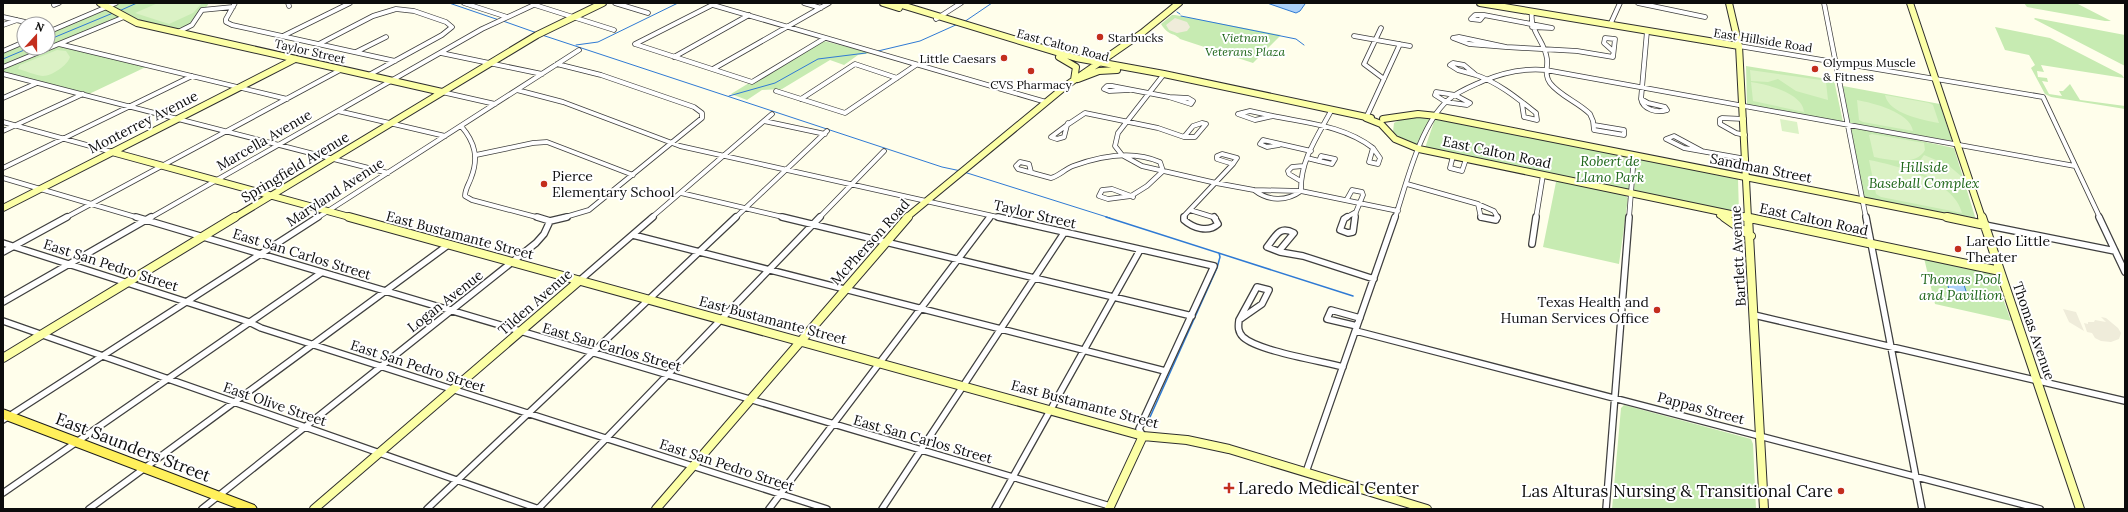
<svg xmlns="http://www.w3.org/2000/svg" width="2128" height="512" font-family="Lora,serif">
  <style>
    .green { fill: #c7ebb2 }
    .pitch { fill: #dbf2c5 }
    .plaza { fill: #efecda }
    .water { fill: #acd1f9; stroke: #2f7ad4 }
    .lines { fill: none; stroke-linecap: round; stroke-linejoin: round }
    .stream-far1 { stroke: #2f7ad4; stroke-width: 1 }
    .stream { stroke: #2f7ad4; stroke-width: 1.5 }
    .street-far1-casing { stroke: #3f3f3f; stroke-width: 5.5 }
    .street-casing { stroke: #3f3f3f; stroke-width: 8 }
    .secondary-far1-casing { stroke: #2e2e2e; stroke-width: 8 }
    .secondary-casing { stroke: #2e2e2e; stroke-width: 10 }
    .primary-casing { stroke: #1d1d1d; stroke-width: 11 }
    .street-far1 { stroke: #fff; stroke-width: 4 }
    .street { stroke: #fff; stroke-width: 5.5 }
    .secondary-far1 { stroke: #fcffa6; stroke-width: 6 }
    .secondary { stroke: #fcffa6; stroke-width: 8 }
    .primary { stroke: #fff05b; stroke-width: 9 }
    .poi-dot { fill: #c32e1d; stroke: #fff; stroke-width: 1.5 }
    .labels { text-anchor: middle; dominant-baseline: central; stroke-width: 4; stroke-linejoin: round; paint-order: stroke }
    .far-poi-label { font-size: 12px; fill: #0c0c0c; stroke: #fff; text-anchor: start }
    .far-park-label { font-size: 12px; font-style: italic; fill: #1e6619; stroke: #fff }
    .far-street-label { font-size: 12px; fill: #0c0c0c; stroke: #fff }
    .street-label { font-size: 14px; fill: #0c0c0c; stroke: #fff }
    .park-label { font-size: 14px; font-style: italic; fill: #1e6619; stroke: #fff }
    .poi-label { font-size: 14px; fill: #0c0c0c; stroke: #fff; text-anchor: start }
    .near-street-label { font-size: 17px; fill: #0c0c0c; stroke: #fff }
    .near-poi-label { font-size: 17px; fill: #0c0c0c; stroke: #fff; text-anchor: start }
  </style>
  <rect width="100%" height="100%" fill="#fffeeb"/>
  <!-- green -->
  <path class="green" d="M119,3h90l-4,6h-5c-3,5 -7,13 -11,16 -15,9 -48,-3 -62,-11l-79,33v-14z
    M2076,3l35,18h-6l-78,-14 -3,-4z
    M1172,15h3l106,20 -28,28 -73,-24c-6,-7 -11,-2 -19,-15z
    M2035,18l90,17v31l-91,-47z
    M1995,27l55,11 72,37 2,3 -83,-13 3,7 -7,-1 1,6 9,1 1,4 -6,-1 7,13 13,2 -3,-5h4l7,-7 10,16 45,6v3l-74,-12 -6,-3 -14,-26 4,-3 -6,-10 -24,-5z
    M824,41l47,12 -13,2 -14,10 -14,-5 -48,29 -20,1 -15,10 -16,-6 18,-11h6z
    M24,43v5h21l-42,18v-14z
    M59,45l89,21 -59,28 -86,-22v-4z
    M1746,66l88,14 9,42 -94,-17 -2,-1z
    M1843,86l97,18 12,37 -102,-18z
    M1405,117h26l-13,29 -17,-7 -8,-7 1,-9z
    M1437,118l194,39 -2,31 -2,2 -202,-42 10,-29z
    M1855,127l99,21 22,72 -109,-21 -3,-2 -13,-69z
    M1636,158l102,21 1,34 -104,-21 -1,-2z
    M1559,181l63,12 6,5 -9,66 -76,-17 13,-65z
    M1924,258l67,14 4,4 16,45 -76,-17z
    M1624,405l127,34 2,5 3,65h-144l9,-101z"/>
  <!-- pitch -->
  <path class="pitch" d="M158,3h44l-9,10 -24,11 -34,-11z
    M57,50l9,1 4,6c-2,8 -18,19 -27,19 -9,-1 -17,-5 -25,-7l2,-4z
    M1750,70l71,10 5,2 2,18 -32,-9 -18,-12 -10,3 -17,-1z
    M1751,82c15,2 52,11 53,30l-51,-11z
    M1885,95l44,8 4,2 6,18c-16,-3 -50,-9 -54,-28z
    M1857,100c16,3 53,12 56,31l-50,-9 -4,-2z
    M1780,119l17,3 2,12 -17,-3z
    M1872,134l52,9 1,7c-8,16 -37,10 -51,7l-5,-22z
    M1924,155l24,10 13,11 1,9 -2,2 -44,-15 -3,-2z
    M1869,160c28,5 86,21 93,53l-81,-16 -5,-3z"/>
  <!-- plaza -->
  <path class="plaza" d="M1175,18l12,4 3,5 -3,4 -10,2 -8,-3 -3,-5z
    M2063,309l13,3 8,19 -15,-9z
    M2101,317l5,1 12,10 3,5 -2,6 -8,3 -10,-1 -6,-3 -3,-5 -5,-1 -3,-9 4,1v-2h6l1,-2 11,2z"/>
  <!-- water -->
  <path class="water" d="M1267,3h37l1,1 -5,7 -4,2z
    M1946,279l17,3 5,15 -18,-4z"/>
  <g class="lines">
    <!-- stream-far1 -->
    <path class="stream-far1" d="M449,3l50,17
      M119,11l18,-8
      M1177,12l3,2
      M1181,16l115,23 8,6
      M503,21l34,12
      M964,22l28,-19
      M542,35l400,132 19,4
      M48,40l65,-27
      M576,45l22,-3 80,-39
      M878,51l42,-10 38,-17
      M3,59l26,-11
      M729,96l46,-13 43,-24 48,-6
      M964,172l146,46"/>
    <!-- stream -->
    <path class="stream" d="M1106,217l247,79
      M1146,426l71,-158 3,-11 -1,-4"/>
    <!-- street-far1 casing -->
    <g class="street-far1-casing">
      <path id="street-far1" d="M235,3l-9,16v3l6,3 163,36
        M288,3l1,3
        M464,3l43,14
        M615,3l33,10
        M804,3l17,5
        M1638,3l67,14
        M1824,3l42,215
        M54,5l5,-2
        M535,5l79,25
        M713,5l333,97
        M1532,12c-3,19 13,29 15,47 1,8 -3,16 3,24 10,13 28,19 40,31l3,7 1,9 30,5v-5l-30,-5
        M1475,15h9l-4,5 -9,-1z
        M1484,15l68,13 -20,-1
        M3,17l31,7
        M936,19l25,-16
        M3,25l14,-5
        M1610,25l10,-22
        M1381,28l-17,36 20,15
        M48,32l68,-29
        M178,32l14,-7 10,-15 31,-3
        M283,36l67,-33
        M1354,36l56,10
        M1459,37l47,10 -37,-3 -16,-6z
        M59,44l228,55
        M319,44l54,-28 23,-7 18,2 32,11 6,5 -10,8 -73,40
        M635,44l117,38 73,-44
        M635,44l79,-40
        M1739,46l304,51 57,121
        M1506,47l71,4 36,6 2,-18 -10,-1 -1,5 9,8
        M3,51l21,-9
        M356,52l30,-15
        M441,53l101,21
        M674,57l75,-42
        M1453,63l11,2 12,10 -18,-5 -8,-5z
        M557,64l44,11 93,32 8,6v5l-113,92 -27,8
        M3,67l121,-50
        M713,69l116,-66
        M3,74l385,99
        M1164,74l-46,59 -3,13 7,9 20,11 74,17 38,7 47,1 97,20
        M1476,75c23,8 41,23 60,38l1,7 -13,-3 -2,-13
        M517,90l46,12 117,44 322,72
        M1129,90l-20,1 -5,-2 3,-3h5l57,11
        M776,91l69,22 71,-48
        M442,92l53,12
        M1436,92l19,3 15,8 -3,2 -21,-3 -11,-7z
        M1169,97l19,1 5,3 -2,3z
        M3,98l34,-15
        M801,99l54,-35 42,14
        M1641,99l7,4 17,4 2,3c-10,3 -24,0 -26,-11z
        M1641,99l6,-68
        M338,111l107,25
        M1250,111l23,5 -18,4 -17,-6z
        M1273,116c34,7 72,10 100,32
        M1366,118l34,-74
        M1744,119l-22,-1 -2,1v5l16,9 9,2
        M764,121l61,13
        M3,122l109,30
        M1202,123l4,1 -11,13h-11l9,-11z
        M1067,125l-3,12 -7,2 -6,-2z
        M1067,125l1,-2
        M1067,125l18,-12 73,15 26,9
        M461,126c14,16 18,32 10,52 -2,6 -6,11 -6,18l7,4 68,18
        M3,131l80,-37
        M1279,145l-12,2 -7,-3 3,-4 48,11
        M1373,148l7,10 -2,6 -9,-2z
        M1702,151l-28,-15 -8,3 18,9 62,11
        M1222,154l15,4 -4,6 -16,-5v-3z
        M476,155l57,-12 14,-1 86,33
        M1321,156l14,3 -3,5 -13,-3z
        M1453,156l-3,12 12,3 4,-12
        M1307,158l12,3
        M3,168l189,-92
        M1031,172l-2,-8 -9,-2 -4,4 2,3 33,9c8,-2 14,-9 22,-12 27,-10 60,-16 87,-4l3,9 -16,15 -16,10
        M3,178l136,40
        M1299,180l-10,-6 -1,-3 4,-4 11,-1
        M1407,184l71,20
        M1112,189l19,7 -23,3 -9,-3 3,-6z
        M1254,190c14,11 32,12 47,1 -1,-30 16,-54 30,-80
        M681,193l106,25
        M1131,196l2,1
        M1347,199l5,-9 10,2 1,3 -7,17
        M1478,204l16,7 4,7
        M1478,204l3,14h3
        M1190,210l26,8
        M65,218l277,-149
        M150,218l332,-189 56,-26
        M317,218l262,-168
        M651,218l121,-104
        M735,218l92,-87
        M819,218l65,-67
        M989,218l2,-2
        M1184,218v-2l49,-52
        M1345,218l11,-6
        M1355,218l1,-6
        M1395,218c12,-36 25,-93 53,-118 10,-9 24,-14 35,-19 21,-9 41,-13 63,-11l529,96
        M1536,218l7,-43
        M1629,218l5,-63"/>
    </g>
    <!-- street casing -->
    <g class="street-casing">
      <path id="street" d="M136,217l974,289
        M537,217l13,4
        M782,217l410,99
        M998,217l216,49 -75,163 4,7
        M1184,217v3c9,8 24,13 34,4l-4,-7
        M1347,217l-3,2 -4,11 8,3 5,-1 2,-15
        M1481,217l15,3 1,-3
        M1866,217l56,292
        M2099,217l26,55
        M1985,225l130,26
        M633,235l532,136
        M3,243l246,79 12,6 566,181
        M1532,244l4,-27
        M1279,251l15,-18c-15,-8 -18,3 -27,14l13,5 23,4 71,23
        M3,252l64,-35
        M579,281l74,-64
        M1257,287l12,3 -7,14 -23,16z
        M3,302l148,-85
        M1754,315l371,86
        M1239,320c-1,7 -1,12 4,17 15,14 78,24 100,30
        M3,321l536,188
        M1357,326l-30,-7 4,-9 29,8
        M1356,331l684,178
        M3,420l315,-203
        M1306,472l89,-255
        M3,493l318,-220
        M89,509l359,-264
        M202,509l334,-266 8,-9 6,-13 17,-4
        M427,509l309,-292
        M538,509l282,-292
        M769,509l221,-292
        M882,509l182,-276
        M995,509l145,-259
        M1606,509l23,-292"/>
    </g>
    <!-- secondary-far1 casing -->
    <g class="secondary-far1-casing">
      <path id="secondary-far1" d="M100,3l37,20 305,69
        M883,3l16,5
        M895,3l181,55 88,16 207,44
        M1480,3l259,43
        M1729,3l10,43 9,172
        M1910,3l72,215
        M1059,57l17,10 -2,13
        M1078,79l21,-8 18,-1
        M1366,118l15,6 14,15 24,10 331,69
        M1383,119l35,-5 19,2 515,102
        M112,152l241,66
        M3,208l292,-149
        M1720,215l6,3
        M234,218l303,-183 66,-32
        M906,218l161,-133 75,-52 37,-30"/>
    </g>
    <!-- secondary casing -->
    <g class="secondary-casing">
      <path id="secondary" d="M349,217l794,219 44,4 42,9 198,60
        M1724,217l27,19
        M1745,217l255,54
        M1748,217l16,292
        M1947,217l38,8
        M1982,217l98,292
        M3,358l232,-141
        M314,509l265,-228
        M656,509l252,-292
        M1109,509l34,-73"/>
    </g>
    <!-- primary casing -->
    <g class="primary-casing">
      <path id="primary" d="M3,414l249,95"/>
    </g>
    <!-- street-far1 -->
    <use href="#street-far1" class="street-far1"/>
    <!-- street -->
    <use href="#street" class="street"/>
    <!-- secondary-far1 -->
    <use href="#secondary-far1" class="secondary-far1"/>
    <!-- secondary -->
    <use href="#secondary" class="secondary"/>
    <!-- primary -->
    <use href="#primary" class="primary"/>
  </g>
  <!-- markers -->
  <g class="poi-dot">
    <circle cx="1100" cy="37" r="4"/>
    <circle cx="1004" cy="58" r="4"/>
    <circle cx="1815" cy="69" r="4"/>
    <circle cx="1031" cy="71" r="4"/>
    <circle cx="544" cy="184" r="4"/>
    <circle cx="1958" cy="249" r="4"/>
    <circle cx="1657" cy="310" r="4"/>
    <path d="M1227 482h4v4h4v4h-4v4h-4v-4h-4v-4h4z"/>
    <circle cx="1841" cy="491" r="4"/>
  </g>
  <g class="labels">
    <!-- far-poi labels -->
    <g class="far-poi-label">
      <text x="1108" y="37">Starbucks</text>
      <text x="996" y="58" text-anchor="end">Little Caesars</text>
      <text x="1823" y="62">Olympus Muscle<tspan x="1823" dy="14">&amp; Fitness</tspan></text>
      <text x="1031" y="84" text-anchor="middle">CVS Pharmacy</text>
    </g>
    <!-- far-park labels -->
    <g class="far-park-label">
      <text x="1245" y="37">Vietnam<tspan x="1245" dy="14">Veterans Plaza</tspan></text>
    </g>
    <!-- far-street labels -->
    <g class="far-street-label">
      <text transform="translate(1763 40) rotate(9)">East Hillside Road</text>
      <text transform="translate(1063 45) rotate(15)">East Calton Road</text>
      <text transform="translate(310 51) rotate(13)">Taylor Street</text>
    </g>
    <!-- street labels -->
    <g class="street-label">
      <text transform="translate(143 122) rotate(-27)">Monterrey Avenue</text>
      <text transform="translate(264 140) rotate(-30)">Marcella Avenue</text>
      <text transform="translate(1497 152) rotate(12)">East Calton Road</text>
      <text transform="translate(295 167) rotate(-31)">Springfield Avenue</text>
      <text transform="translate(1761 168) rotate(11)">Sandman Street</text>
      <text transform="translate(335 192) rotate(-33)">Maryland Avenue</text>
      <text transform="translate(1035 214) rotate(13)">Taylor Street</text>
      <text transform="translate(1814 219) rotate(12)">East Calton Road</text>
      <text transform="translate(460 235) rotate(15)">East Bustamante Street</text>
      <text transform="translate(870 242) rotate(-48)">McPherson Road</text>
      <text transform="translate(302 254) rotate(17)">East San Carlos Street</text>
      <text transform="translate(1738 256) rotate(-93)">Bartlett Avenue</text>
      <text transform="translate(111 265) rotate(18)">East San Pedro Street</text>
      <text transform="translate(445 301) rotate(-38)">Logan Avenue</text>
      <text transform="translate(535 302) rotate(-41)">Tilden Avenue</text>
      <text transform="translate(773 320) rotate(15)">East Bustamante Street</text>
      <text transform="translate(2034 331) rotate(71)">Thomas Avenue</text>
      <text transform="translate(612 347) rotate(16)">East San Carlos Street</text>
      <text transform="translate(418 366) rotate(18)">East San Pedro Street</text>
      <text transform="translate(275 404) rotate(19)">East Olive Street</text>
      <text transform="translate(1085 404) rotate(15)">East Bustamante Street</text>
      <text transform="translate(1701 408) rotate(15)">Pappas Street</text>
      <text transform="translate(923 439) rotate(16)">East San Carlos Street</text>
      <text transform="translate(727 465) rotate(18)">East San Pedro Street</text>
    </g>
    <!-- park labels -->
    <g class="park-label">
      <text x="1610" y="161">Robert de<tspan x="1610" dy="16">Llano Park</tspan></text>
      <text x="1924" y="167">Hillside<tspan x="1924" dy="16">Baseball Complex</tspan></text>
      <text x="1961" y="279">Thomas Pool<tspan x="1961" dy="16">and Pavillion</tspan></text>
    </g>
    <!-- poi labels -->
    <g class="poi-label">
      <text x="552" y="176">Pierce<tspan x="552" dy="16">Elementary School</tspan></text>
      <text x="1966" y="241">Laredo Little<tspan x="1966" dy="16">Theater</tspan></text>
      <text x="1649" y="302" text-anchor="end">Texas Health and<tspan x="1649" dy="16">Human Services Office</tspan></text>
    </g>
    <!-- near-street labels -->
    <g class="near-street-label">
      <text transform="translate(133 447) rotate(21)">East Saunders Street</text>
    </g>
    <!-- near-poi labels -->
    <g class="near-poi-label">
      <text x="1238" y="488">Laredo Medical Center</text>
      <text x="1833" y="491" text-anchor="end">Las Alturas Nursing &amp; Transitional Care</text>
    </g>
  </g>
  <!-- border -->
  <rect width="2128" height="512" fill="none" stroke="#0c0c0c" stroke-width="8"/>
  <!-- north arrow -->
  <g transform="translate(36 36) rotate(21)"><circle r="19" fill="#ffffff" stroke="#9e9e9e"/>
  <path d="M0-3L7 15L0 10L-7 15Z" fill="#c32e1d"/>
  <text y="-6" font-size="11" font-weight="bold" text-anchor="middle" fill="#0c0c0c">N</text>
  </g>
</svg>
